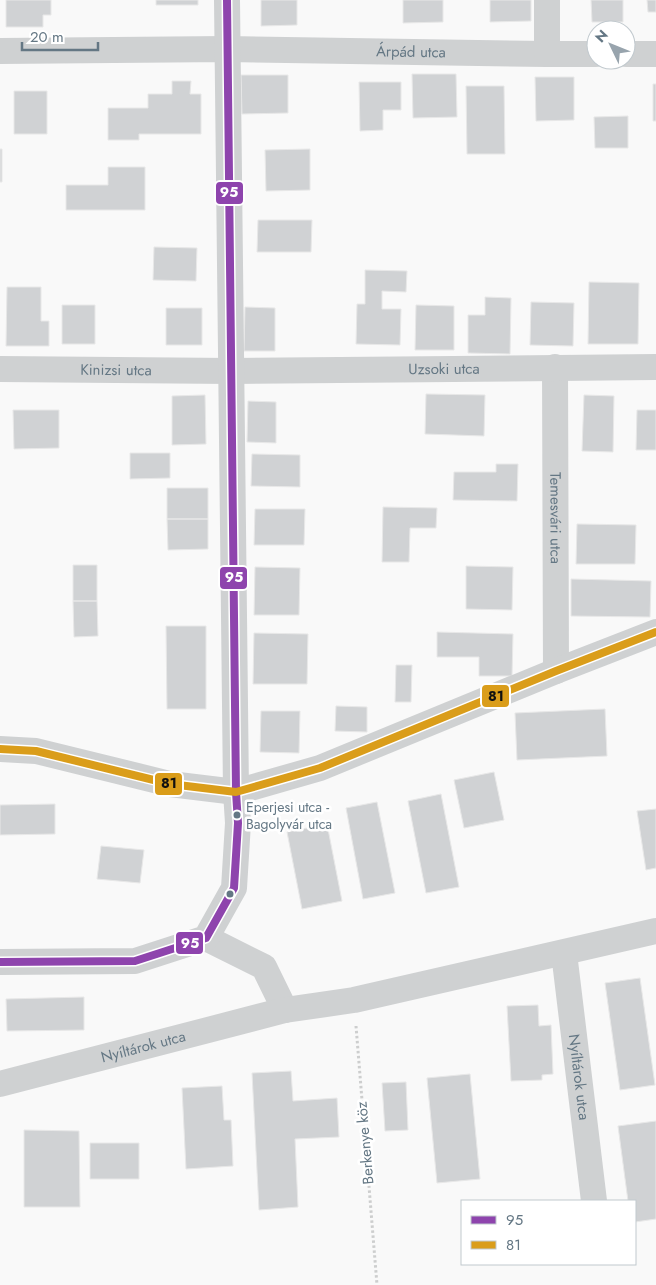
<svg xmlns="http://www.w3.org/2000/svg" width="656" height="1285" font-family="Jost,sans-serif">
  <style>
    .building { fill: #d0d2d4; stroke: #e8e8e8 }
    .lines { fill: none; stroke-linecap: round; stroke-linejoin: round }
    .path { stroke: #cdcece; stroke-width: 3; stroke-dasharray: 2.5 2.5; stroke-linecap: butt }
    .minor { stroke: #cfd1d2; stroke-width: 26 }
    .bus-1-casing { stroke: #fff; stroke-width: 11 }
    .bus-2-casing { stroke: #fff; stroke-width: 11 }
    .bus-1 { stroke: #8e44ad; stroke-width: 8 }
    .bus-2 { stroke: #da9d1a; stroke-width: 8 }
    .bus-dot { fill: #647784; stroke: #fff; stroke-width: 2 }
    .labels { text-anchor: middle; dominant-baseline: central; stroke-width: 5; stroke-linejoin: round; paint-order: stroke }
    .bus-label { font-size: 14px; fill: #647784; stroke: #fff; text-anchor: start }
    .street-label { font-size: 15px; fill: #647784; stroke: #fff }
    .line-badge { stroke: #fff; stroke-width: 2 }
    .badge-label { font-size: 14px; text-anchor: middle; font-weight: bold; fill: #fff }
    .pale-badge-label { font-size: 14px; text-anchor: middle; font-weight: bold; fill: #111 }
  </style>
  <rect width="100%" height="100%" fill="#f9f9f9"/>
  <!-- building -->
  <path class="building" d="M6,0h45v15h-8v12h-37z
    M156,0h42v5h-42z
    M261,0h36v25l-36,1z
    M403,0h40v22l-40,1z
    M490,0h41v21l-41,1z
    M591,0h32v22h-31z
    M647,0h9v12h-8z
    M412,74h44l1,43 -44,1z
    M241,75h47v38l-46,1z
    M535,77h39v43l-38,1z
    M172,81h19l-1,13h11v40h-62v6h-31v-32h40v-14h24z
    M359,82h42v28h-18v20l-23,1z
    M653,84h3v37h-3z
    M466,86h38l1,68h-38z
    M14,91h33v43h-33z
    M628,116v32h-33l-1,-31z
    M0,149h2v33h-2z
    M310,149v41l-44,1 -1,-41z
    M108,167h37v43h-79v-25h42z
    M258,220h54l-1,32h-54z
    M154,247l43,1 -1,33 -43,-1z
    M365,270l42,1 -1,21 -24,-1v18h19l-1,36 -44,-1 1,-40h8z
    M589,282l50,1 -1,61h-50z
    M7,287h34v34h8v25h-43z
    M485,297l26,1 -1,56 -42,-1v-38h17z
    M531,302l43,1 -1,43 -43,-1z
    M62,305h33v39h-33z
    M416,305l38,1v44h-39z
    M245,307l30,1v43h-31z
    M166,308h36v37h-36z
    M426,394l59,1 -1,41 -59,-2z
    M205,395l1,49 -34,1v-49z
    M584,395l30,1 -1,56 -31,-1z
    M248,401l28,1v41l-29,-1z
    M13,410h46v38l-45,1z
    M637,410h19v40h-20z
    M130,453h40v25l-40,1z
    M252,454l48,1v32l-49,-1z
    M496,464h22l-1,37 -64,-1 1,-28h42z
    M167,488h41v31h-41z
    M383,507l54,1 -1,20h-26l-1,34h-27z
    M255,509h50l-1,36h-50z
    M167,519h41v30l-40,1z
    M577,524l59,1 -1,39h-59z
    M73,565h24v36h-24z
    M466,566l47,1 -1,43 -46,-1z
    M255,567l45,1 -1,47h-45z
    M571,579l80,2 -1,36 -79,-1z
    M73,601h24l1,35 -24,1z
    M166,626h40v83h-39z
    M437,632l76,2 -1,42h-33v-19h-42z
    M254,633l54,1 -1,50h-54z
    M396,665h16l-1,37h-16z
    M336,706l31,1v25l-32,-1z
    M605,709l2,47 -90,4 -2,-47z
    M261,711h39l-1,42 -39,-1z
    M494,772l10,48 -40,8 -10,-48z
    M441,794l18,93 -33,6 -18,-92z
    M377,802l18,91 -32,6 -17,-91z
    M55,804v30l-55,1v-30z
    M656,809v59l-10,2 -9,-59z
    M327,824l15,77 -40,8 -15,-77z
    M101,846l43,4 -4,33 -43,-4z
    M640,978l15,107 -35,5 -15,-107z
    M84,997v33l-77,1 -1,-32z
    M538,1005l1,21 12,-1 2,49 -11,1v5l-31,1 -4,-75z
    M291,1071l2,30 44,-3 2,39 -44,2 3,68 -39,3 -7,-137z
    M470,1074l10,105 -43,4 -10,-105z
    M406,1082l2,48 -23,1 -3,-48z
    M222,1086l2,34h7l2,46 -47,3 -4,-81z
    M656,1121v98l-21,3v-21h-7l-10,-75z
    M24,1130l55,1 1,76h-56z
    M90,1143h49v36h-49z"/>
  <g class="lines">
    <!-- path -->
    <path class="path" d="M356,1026l21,259"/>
    <!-- minor -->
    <g class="minor">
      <path id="s1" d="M0,51l227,-2 320,5h49"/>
      <path d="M547,54v-54"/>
      <path d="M626,54h30"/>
      <path id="s2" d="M555,367l1,304"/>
      <path id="s3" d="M0,369l232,2 424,-4"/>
      <path d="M0,749l36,2 134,33 66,8 84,-24 236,-97 100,-39"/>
      <path d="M206,938l58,29 21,43"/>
      <path id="s4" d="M564,953l30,248"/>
      <path d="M0,962l135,-1 71,-23 28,-50 4,-65 -2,-31 -9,-792"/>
      <path id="s5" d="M0,1084l285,-74 69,-10 302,-69"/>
    </g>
    <!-- bus-1 casing -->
    <g class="bus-1-casing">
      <path id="bus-1" d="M0,962l135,-1 71,-23 28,-50 4,-65 -2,-31 -9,-792"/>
    </g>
    <!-- bus-2 casing -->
    <g class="bus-2-casing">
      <path id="bus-2" d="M0,749l36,2 134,33 66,8 84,-24 236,-97 100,-39"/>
    </g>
    <!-- bus-1 -->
    <use href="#bus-1" class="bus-1"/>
    <!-- bus-2 -->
    <use href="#bus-2" class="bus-2"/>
  </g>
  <!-- markers -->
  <g class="bus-dot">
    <circle cx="237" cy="815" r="4.5"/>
    <circle cx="230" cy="894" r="4.5"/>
  </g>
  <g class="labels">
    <!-- bus labels -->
    <g class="bus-label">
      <text x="246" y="807">Eperjesi utca -<tspan x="246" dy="17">Bagolyvár utca</tspan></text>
    </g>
    <!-- street labels -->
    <g class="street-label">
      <text stroke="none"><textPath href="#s1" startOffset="411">Árpád utca</textPath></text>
      <text stroke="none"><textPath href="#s3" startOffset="444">Uzsoki utca</textPath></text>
      <text stroke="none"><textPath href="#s3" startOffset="116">Kinizsi utca</textPath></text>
      <text stroke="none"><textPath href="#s2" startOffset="151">Temesvári utca</textPath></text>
      <text stroke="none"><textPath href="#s5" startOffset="148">Nyíltárok utca</textPath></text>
      <text stroke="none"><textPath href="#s4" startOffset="125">Nyíltárok utca</textPath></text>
      <text transform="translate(365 1143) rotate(-95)">Berkenye köz</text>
    </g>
  </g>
  <g class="line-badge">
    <rect x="215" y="181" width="29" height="24" rx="5" fill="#8e44ad"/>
    <rect x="219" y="566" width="29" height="24" rx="5" fill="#8e44ad"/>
    <rect x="481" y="684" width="29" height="24" rx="5" fill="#da9d1a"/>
    <rect x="154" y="772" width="29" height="24" rx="5" fill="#da9d1a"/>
    <rect x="175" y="931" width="29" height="24" rx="5" fill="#8e44ad"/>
  </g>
  <g class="badge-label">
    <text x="229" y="197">95</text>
    <text x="234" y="582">95</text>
    <text x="190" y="948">95</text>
  </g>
  <g class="pale-badge-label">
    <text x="496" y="701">81</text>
    <text x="169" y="788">81</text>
  </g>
  <!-- legend -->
  <rect x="461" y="1200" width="175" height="65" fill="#ffffff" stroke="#c1c9ce"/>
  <rect x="471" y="1216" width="25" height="8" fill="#8e44ad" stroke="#c1c9ce"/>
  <text x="506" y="1225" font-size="15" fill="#647784">95</text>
  <rect x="471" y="1241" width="25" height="8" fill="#da9d1a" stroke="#c1c9ce"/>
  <text x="506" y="1250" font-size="15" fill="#647784">81</text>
  <!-- north arrow -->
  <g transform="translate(611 45) rotate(313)"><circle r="24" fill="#ffffff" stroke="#c1c9ce"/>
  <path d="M0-4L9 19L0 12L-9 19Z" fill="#98a4ad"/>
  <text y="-8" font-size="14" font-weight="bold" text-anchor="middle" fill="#647784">N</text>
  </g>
  <!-- scale -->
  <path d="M22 42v8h76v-8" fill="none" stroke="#647784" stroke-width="2.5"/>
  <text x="30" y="42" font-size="15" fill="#647784" stroke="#ffffff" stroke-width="4" paint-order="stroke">20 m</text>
</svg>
